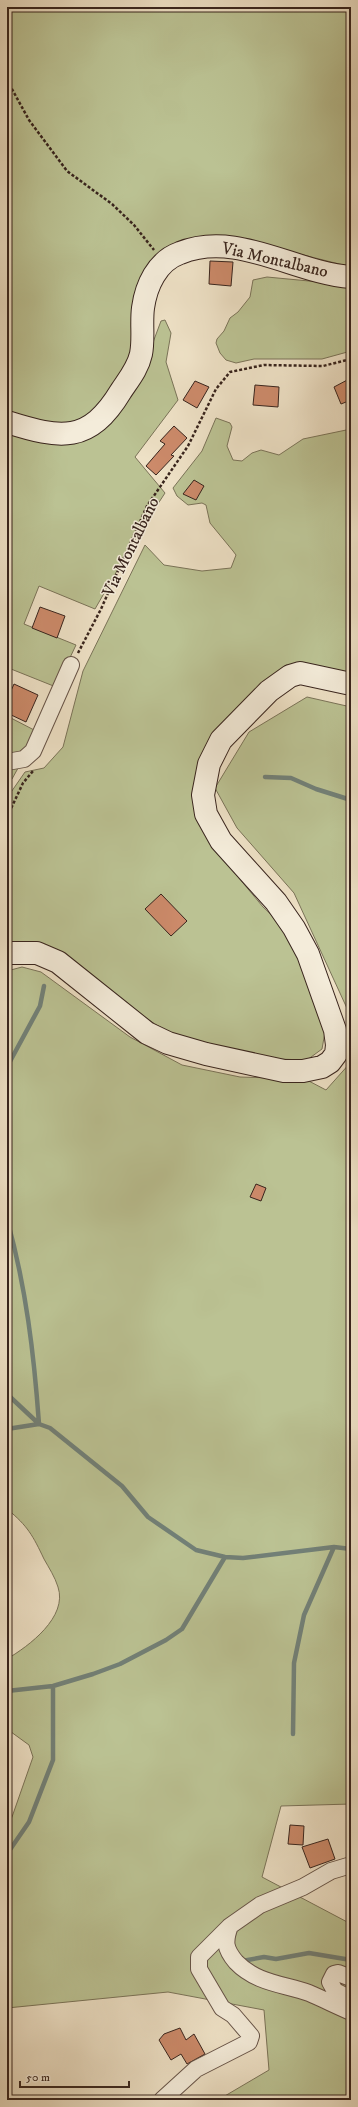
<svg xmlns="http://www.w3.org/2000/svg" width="358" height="2107" font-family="'IM FELL DW Pica',serif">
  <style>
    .green { fill: #bbc293; stroke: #7a7358 }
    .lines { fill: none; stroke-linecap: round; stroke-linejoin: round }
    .stream { stroke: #728077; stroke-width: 4.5 }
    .building { fill: #cc8a6a; stroke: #38241d }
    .street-casing { stroke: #665347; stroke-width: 18 }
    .secondary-casing { stroke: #38241d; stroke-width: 24 }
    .path { stroke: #38241d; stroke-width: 2.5; stroke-dasharray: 3 2; stroke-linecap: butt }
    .street { stroke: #f4ecda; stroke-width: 16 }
    .secondary { stroke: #f4ecda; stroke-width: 22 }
    .labels { text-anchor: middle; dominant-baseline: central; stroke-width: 3; stroke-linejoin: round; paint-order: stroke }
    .street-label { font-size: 17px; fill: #38241d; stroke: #f4ecda }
  </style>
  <rect width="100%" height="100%" fill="#eee1c6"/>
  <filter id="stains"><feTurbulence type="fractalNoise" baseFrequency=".005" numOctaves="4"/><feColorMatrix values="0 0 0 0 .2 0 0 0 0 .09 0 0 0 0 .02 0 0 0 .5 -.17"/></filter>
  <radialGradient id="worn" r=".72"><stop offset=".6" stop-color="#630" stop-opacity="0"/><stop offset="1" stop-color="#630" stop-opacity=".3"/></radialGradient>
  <!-- green -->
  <path class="green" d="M7,7h344v260l-107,-27 -80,12 -33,104 -33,55 -37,18 -54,-16z
    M267,277l84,8v66l-29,8h-68l-18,4 -10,-3 -6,-7 -4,-10 1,-4 7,-8 6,-13 8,-6 12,-15 3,-17z
    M165,320l6,13 -5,29 12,38 -43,57 30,36 -28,43 -42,73 -56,-23 -15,38 52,21 -20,42 -45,-18 -4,10v-247l58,9 84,-88 12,-32z
    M216,418l14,5 2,4 -5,19 6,14 9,1 10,-8 9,-3 18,5 24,-16 48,-10v245l-43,-10 -22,1 -17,13 -57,56 -14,29 -5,33 21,52 49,59 19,18 14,20 29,87 -3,17 -15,11 -31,-1 -81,-16 -25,-10 -30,-18 -133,-69v-148l18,-26 19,-4 19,-21 20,-76 62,-126 19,20 38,6 29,-3 5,-13 -3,-4 -23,-28 -4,-18 -4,-2 -14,2 -11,-9 -4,-8 29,-37z
    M307,697l44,10v310l-57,-124 -57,-65 -22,-40 34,-56z
    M7,716l31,16 -26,47 -5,-5z
    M22,967l19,5 89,65 52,28 58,12 65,2 21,11 25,-28v742l-70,2 -19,71 89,47v176h-133l51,-30 -5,-60 -96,-18 -161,16v-183l5,-8 21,-60 -4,-12 -22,-16v-70c22,-13 61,-42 51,-72 -3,-10 -9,-19 -14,-28 -11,-23 -16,-33 -37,-50v-538z"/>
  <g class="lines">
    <!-- stream -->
    <path class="stream" d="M265,777l26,1 25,11 35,11
      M7,1067l33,-61 4,-20
      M7,1219c19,68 27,135 32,205
      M7,1394l32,30 11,4 72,58 26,31 48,33 29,7 18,1 91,-11 17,2
      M7,1429l32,-5
      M7,1691l46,-5 40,-12 27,-10 46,-24 16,-11 43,-72
      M293,1734l1,-71 10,-48 30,-68
      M7,1854l22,-32 24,-62v-74
      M242,1961l22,-4 12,2 33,-6 42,7"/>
  </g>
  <!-- building -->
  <path class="building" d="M210,261l23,1 -2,24 -22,-2z
    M351,378v22l-10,4 -7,-17z
    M195,381l14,6 -12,21 -14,-8z
    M255,385l24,2 -1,20 -25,-2z
    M174,426l13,12 -16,17 3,1 -18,19 -10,-9 19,-22 -5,-3z
    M194,480l10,6 -8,14 -13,-6z
    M40,607l25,9 -8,22 -25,-10z
    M14,684l24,11 -12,27 -19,-9v-13z
    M161,894l26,27 -16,15 -26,-27z
    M256,1184l10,4 -5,13 -11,-4z
    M290,1825l14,1 -1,19 -15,-1z
    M328,1839l7,20 -25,9 -8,-21z
    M180,2028l6,12 8,-6 11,20 -18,10 -6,-10 -10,6 -12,-20 5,-6z"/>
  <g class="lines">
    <!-- street casing -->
    <g class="street-casing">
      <path id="street" d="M7,762l17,-3 9,-8 38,-86
        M230,1926c-6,16 -5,23 6,36 20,21 47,22 73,31 14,6 28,13 42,19
        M351,1978l-13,-5 -4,1 -4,8 5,9 16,8
        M162,2100l34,-31 53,-27 2,-6 -18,-21 -11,-7 -23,-39v-12l31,-31 30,-21 43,-18 28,-16 20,-6"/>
    </g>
    <!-- secondary casing -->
    <g class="secondary-casing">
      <path id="secondary" d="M7,422c54,17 82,22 114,-31 8,-12 17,-23 20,-37 3,-15 0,-31 2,-46 3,-22 14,-47 37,-55 57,-23 114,20 171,24
        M7,953h30l21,9 89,71 21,10 38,11 78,17h19l19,-4 8,-5 6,-8 1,-9 -2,-15 -27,-76 -14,-26 -18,-26 -55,-61 -15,-27 -3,-19 6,-31 12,-24 48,-49 21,-15 10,-3 51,11"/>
    </g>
    <!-- path -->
    <path class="path" d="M7,80l22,40 38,51 45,33 22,21 20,25
      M78,653l23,-44 46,-103 41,-60 28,-57 14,-17 34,-7 59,1 28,-7
      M7,817l16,-34 10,-12"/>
    <!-- street -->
    <use href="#street" class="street"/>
    <!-- secondary -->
    <use href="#secondary" class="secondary"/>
  </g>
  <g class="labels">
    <!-- street labels -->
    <g class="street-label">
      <text transform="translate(275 260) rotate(13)">Via Montalbano</text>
      <text transform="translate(131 547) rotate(-64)">Via Montalbano</text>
    </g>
  </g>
  <!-- margin -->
  <rect width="358" height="2107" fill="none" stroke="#eee1c6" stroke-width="24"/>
  <rect x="8" y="8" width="342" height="2091" fill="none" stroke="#38241d" stroke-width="2"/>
  <rect x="12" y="12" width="334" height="2083" fill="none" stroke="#38241d"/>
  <!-- scale -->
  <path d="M20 2081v6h109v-6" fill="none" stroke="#38241d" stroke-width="2"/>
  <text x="26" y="2081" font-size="12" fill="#38241d" stroke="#f4ecda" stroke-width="3" paint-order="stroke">50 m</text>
  <rect width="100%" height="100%" filter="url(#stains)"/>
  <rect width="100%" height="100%" fill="url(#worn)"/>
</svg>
